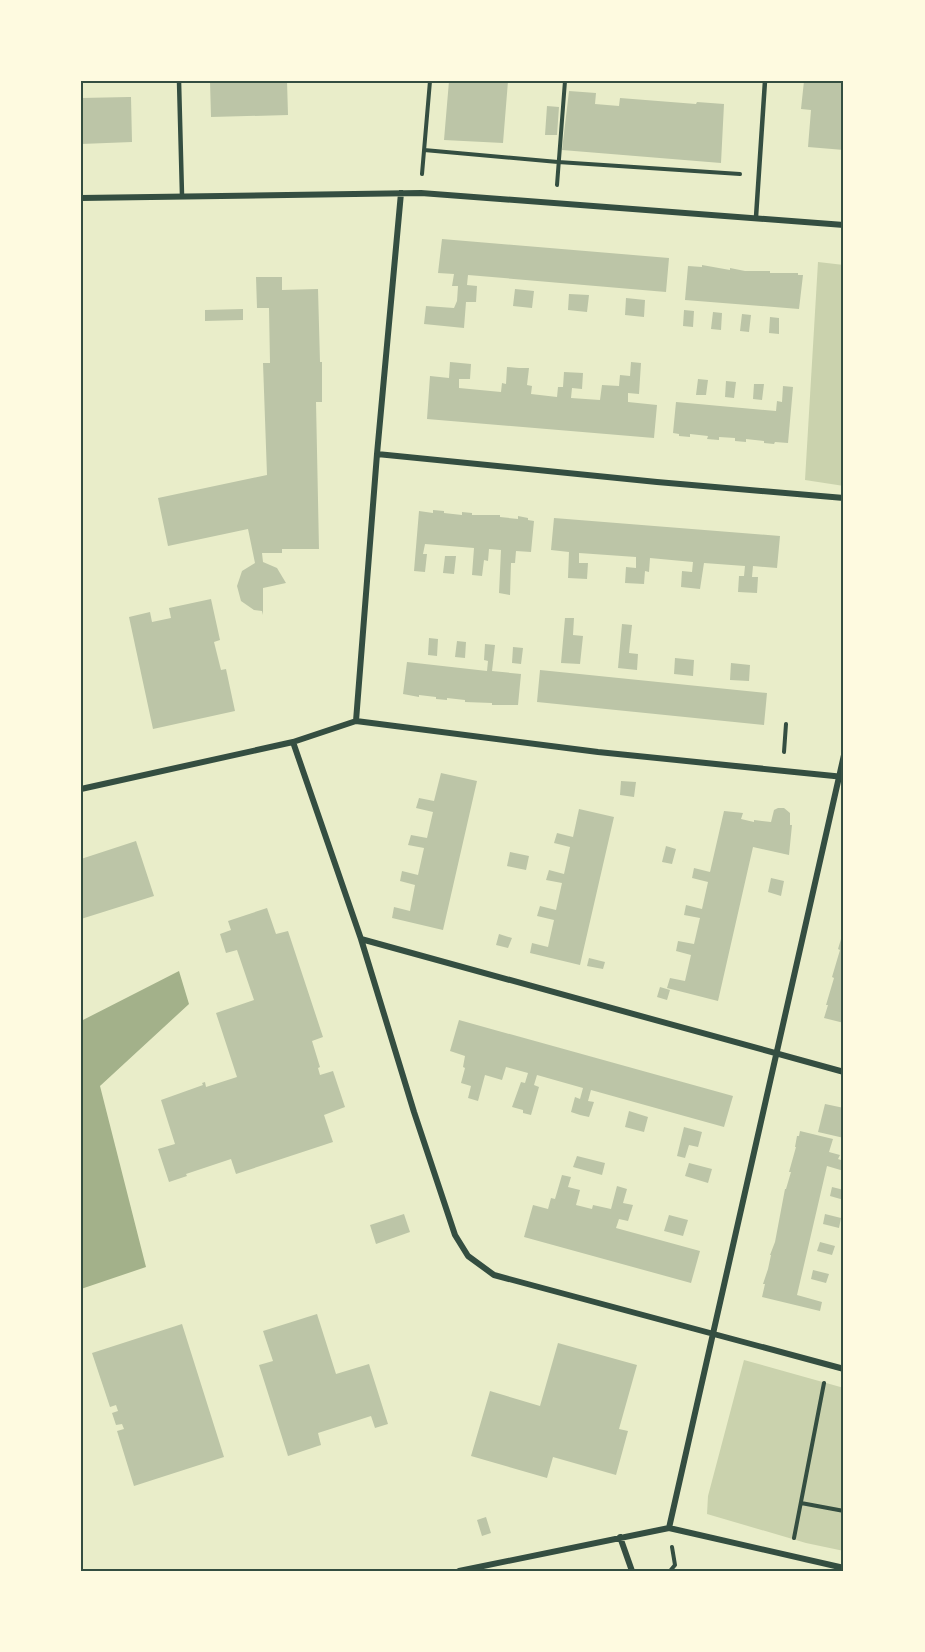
<svg xmlns="http://www.w3.org/2000/svg" width="925" height="1652" font-family="'PT Sans Narrow',sans-serif">
  <style>
    .green { fill: #cad2ad }
    .water { fill: #a3b18a }
    .building { fill: #bcc5a7 }
    .lines { fill: none; stroke-linecap: round; stroke-linejoin: round }
    .path { stroke: #344e41; stroke-width: 4 }
    .service { stroke: #344e41; stroke-width: 4.5 }
    .minor { stroke: #344e41; stroke-width: 6 }
    .neatline { fill: none; stroke: #344e41; stroke-width: 2 }
  </style>
  <rect width="100%" height="100%" fill="#e9edc9"/>
  <!-- green -->
  <path class="green" d="M818,262l26,3v221l-39,-6z
    M744,1360l100,28v163l-38,-8 -99,-29 1,-18z"/>
  <!-- water -->
  <path class="water" d="M179,971l10,33 -89,82 46,181 -65,22v-268z"/>
  <!-- building -->
  <path class="building" d="M210,81h77l1,34 -77,2z
    M449,81h59l-5,62 -59,-3z
    M804,81h40v69l-36,-3 3,-37 -10,-1z
    M569,91l27,2 -1,11 24,2 1,-8 76,6 1,-2 27,2 -3,59 -159,-13z
    M129,97h2l1,45 -51,2v-46z
    M547,106l12,1 -2,28h-12z
    M442,239l227,19 -3,34 -198,-17 -1,10 10,1 -1,16h-10l-2,26 -40,-4 2,-18 28,2 3,-7 1,-15h-6l2,-12 -16,-1z
    M702,265l28,5v-2l15,3h25v2h28v2h5l-4,34 -114,-9 3,-34 14,1z
    M256,277h26v13l36,-1 2,73h2v40h-6l3,147h-37v4h-20l1,9 14,6 9,15 -23,5v27l-1,-4 -8,-1 -13,-9 -4,-15 5,-15 13,-8 -7,-34 -80,17 -10,-48 109,-23 -4,-112h7l-1,-55h-12z
    M515,289l19,2 -2,17 -19,-2z
    M569,294l20,1 -2,17 -19,-2z
    M626,298l19,2 -1,17 -19,-2z
    M243,309v11l-38,1v-11z
    M684,310l10,1 -1,16 -10,-1z
    M713,312l9,1 -1,17 -10,-1z
    M742,314l9,1 -2,17 -9,-1z
    M770,317l9,1v16l-10,-1z
    M450,362l21,2 -1,15h-11v9l42,4 1,-9 4,1 1,-17 12,1h10l-2,17 5,1 -1,8 26,3 1,-10h5l1,-15 19,1 -1,16 -10,-1 -1,10 29,2 2,-15 17,1 1,-11 10,1 1,-14 10,1 -2,31 -11,-1v9l29,3 -3,33 -227,-19 3,-43 19,2z
    M698,379l10,1 -2,15h-10z
    M726,381l10,1 -2,16 -9,-1z
    M754,384h10l-2,16 -9,-1z
    M783,386l10,1 -5,56 -13,-1 -1,2 -10,-1v-2l-18,-2v3l-11,-1v-3l-16,-1v3l-12,-1 1,-3 -18,-2v3l-11,-1v-2l-6,-1 3,-31 100,9 1,-10 5,1z
    M433,510l11,1v2l18,2v-3l10,1v2h28v2l18,2v-3l10,2v2l6,1 -3,31 -15,-1 -1,12h-4l-1,32 -11,-2 2,-43 -12,-1 -1,12 -4,-1 -2,16 -10,-1 2,-27 -49,-4 -2,10h4l-2,18 -11,-1 5,-60 14,2z
    M554,518l226,18 -3,32 -24,-2 -1,11h6l-1,16 -19,-1 1,-16h5l1,-10 -41,-3 -4,26 -19,-2 1,-16 10,1 1,-10 -43,-4 -1,14 -4,-1 -1,13 -19,-1 1,-16 10,1v-11l-57,-4v10h9l-1,16 -19,-1 1,-26 -18,-2z
    M445,556h11l-2,18 -11,-1z
    M211,599l9,41 -6,2 7,28 5,-1 9,42 -82,18 -24,-112 21,-5 2,10 19,-4 -2,-10z
    M565,618h9l-1,17 10,1 -3,28 -19,-1z
    M622,624l10,1 -3,28 9,1 -1,16 -19,-2z
    M429,638l9,1 -1,17 -9,-1z
    M457,641l9,1 -1,16 -10,-1z
    M485,644l10,1 -3,26 29,3 -3,31h-26v-2l-27,-1v-2l-18,-2v2l-11,-1v-2l-17,-2v2l-16,-3 4,-32 80,9 1,-10 -4,-1z
    M513,647l10,1 -2,16 -9,-1z
    M675,658l19,2 -1,16 -19,-2z
    M731,663l19,2 -1,16 -19,-1z
    M540,670l227,23 -3,32 -227,-23z
    M441,773l36,8 -34,149 -51,-12 2,-11 16,4 5,-26 -15,-4 2,-10 16,4 6,-27 -16,-3 3,-10 16,3 6,-26 -17,-4 3,-10 15,3z
    M621,781l15,1 -2,15 -14,-2z
    M778,808h6l6,5v12h2l-3,30 -36,-8 -35,154 -51,-13 3,-10 15,3 6,-26 -15,-4 2,-10 16,3 6,-26 -16,-3 2,-10 16,4 6,-27 -16,-4 2,-10 16,4 14,-61 19,2 -2,6 13,3v-2l17,2 3,-12z
    M579,809l35,8 -34,148 -50,-12 2,-10 16,4 6,-27 -17,-4 3,-10 16,4 6,-27 -16,-3 3,-10 15,4 6,-27 -16,-4 3,-10 16,4z
    M136,841l18,55 -73,23v-60z
    M666,846l10,3 -4,15 -10,-2z
    M510,852l19,4 -3,14 -19,-4z
    M771,878l13,3 -3,15 -13,-4z
    M267,908l9,26 12,-3 35,106 -11,4 8,26 -2,1 2,7 13,-4 12,36 -21,8 9,27 -97,32 -5,-15 -45,15 1,2 -18,6 -11,-33 17,-5 -14,-44 42,-15 -1,-2 3,-1 1,5 31,-10 -21,-64 38,-13 -17,-50 -11,3 -6,-19 11,-4 -3,-9z
    M499,934l13,4 -4,10 -12,-3z
    M841,939l3,1v83l-20,-5 4,-13h-2l8,-27 -2,-1 8,-27 -2,-1z
    M589,958l16,4 -2,7 -16,-3z
    M660,987l10,3 -3,10 -10,-3z
    M459,1020l274,76 -9,31 -133,-37 -3,11 6,1 -5,15 -9,-2 -9,-3 4,-15 5,2 3,-11 -46,-13 -3,10 5,2 -8,28 -8,-2v-3l-11,-3 9,-25 4,1 3,-10 -22,-6 -4,13 -17,-5 -7,26 -10,-3 3,-12 -10,-3 4,-15 -2,-1 2,-11 -15,-5z
    M825,1104l19,4v30l-26,-6z
    M629,1111l19,6 -4,15 -19,-5z
    M684,1127l18,5 -4,15 -9,-2 -4,13 -8,-2z
    M800,1131l33,8 -4,13 11,3 -2,4 6,2v10l-17,-5 -30,129 25,7 -2,9 -58,-14 3,-13h-2l5,-15 3,-14h-1l5,-13 10,-53h1l5,-17h-2l7,-25h-1l2,-11h2z
    M577,1156l28,7 -3,12 -29,-8z
    M689,1163l23,6 -4,14 -23,-7z
    M562,1175l9,2 -3,10 12,3 -4,15 16,4 1,-4 18,4 6,-23 10,3 -4,14 10,2 -5,16 -9,-2 -3,9 84,23 -9,32 -167,-46 9,-32 15,4 3,-11 4,1z
    M832,1187l12,3v10l-14,-4z
    M404,1214l6,18 -34,12 -6,-19z
    M825,1214l16,4 -2,10 -16,-4z
    M669,1215l19,5 -5,16 -19,-5z
    M820,1242l15,4 -3,9 -15,-4z
    M813,1270l16,4 -3,9 -15,-4z
    M317,1314l19,60 33,-10 19,60 -13,4 -4,-12 -53,17 3,12 -33,11 -29,-91 14,-4 -10,-30z
    M182,1324l42,133 -90,29 -17,-55 7,-2 -2,-5 -6,1 -4,-12 6,-2 -2,-6 -6,2 -18,-54z
    M558,1343l79,22 -18,64 9,2 -12,44 -63,-18 -6,21 -76,-22 19,-65 50,15z
    M486,1517l5,16 -9,3 -5,-16z"/>
  <g class="lines">
    <!-- path -->
    <path class="path" d="M424,150l134,12 182,12
      M422,174l8,-93
      M557,185l8,-104
      M784,752l2,-28
      M801,1503l43,8
      M794,1538l30,-155
      M670,1571l5,-6 -3,-18"/>
    <!-- service -->
    <path class="service" d="M179,81l3,114
      M756,217l9,-136"/>
    <!-- minor -->
    <path class="minor" d="M81,198l340,-5 423,32
      M377,454l280,28 187,16
      M356,721l21,-267 24,-261
      M293,742l68,197 53,173 41,123 13,21 26,19 350,94
      M81,789l212,-47 63,-21 242,31 246,25
      M361,939l483,133
      M669,1528l175,-773
      M620,1537l12,34
      M459,1571l210,-43 175,40"/>
  </g>
  <!-- border -->
  <rect width="925" height="1652" fill="none" stroke="#fefae0" stroke-width="165"/>
  <rect x="82" y="82" width="760" height="1488" class="neatline"/>
</svg>
